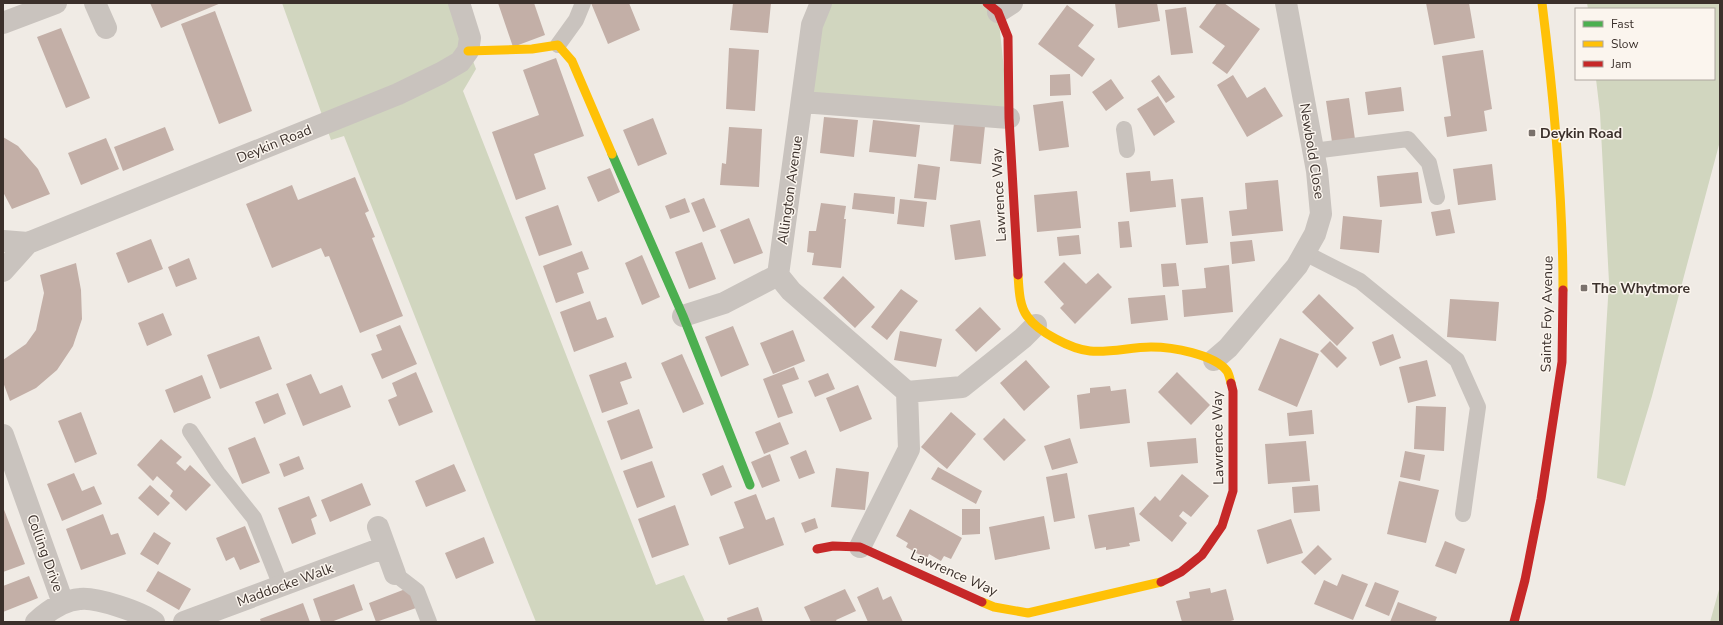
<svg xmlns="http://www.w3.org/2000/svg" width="1723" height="625" font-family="'Nunito Sans',sans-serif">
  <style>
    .green { fill: #d1d6bf }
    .building { fill: #c3afa7 }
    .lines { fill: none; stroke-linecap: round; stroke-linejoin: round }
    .lane { stroke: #c9c3be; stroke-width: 16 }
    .street { stroke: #c9c3be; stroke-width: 22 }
    .fast { stroke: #4caf50; stroke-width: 9 }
    .slow { stroke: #ffc107; stroke-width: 9 }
    .jam { stroke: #c62828; stroke-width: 9 }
    .poi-dot { fill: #7a716c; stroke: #fbf5ee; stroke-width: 1.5 }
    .labels { text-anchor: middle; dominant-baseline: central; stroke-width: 3; stroke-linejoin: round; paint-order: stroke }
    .poi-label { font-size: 14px; font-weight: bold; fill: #3b302b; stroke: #fbf5ee; text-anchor: start }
    .street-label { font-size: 14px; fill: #3b302b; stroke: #fbf5ee }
  </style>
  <rect width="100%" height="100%" fill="#f0ebe5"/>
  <!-- green -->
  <path class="green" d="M282,3h169l25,66 -13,22 193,494 28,-10 21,47h-169l-45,-112 -147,-374 -13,4z
    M821,3h166l11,9 11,106 -207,-16z
    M1587,3h133v138l-68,255 -27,90 -28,-8 12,-196 -9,-169 -4,-34h118v-70h-126z
    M1720,585v37h-10l10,-36z"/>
  <!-- building -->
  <path class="building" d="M150,3h71l-60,25z
    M498,3h36l11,32 -32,12z
    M591,3h38l11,27 -32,14z
    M733,3h38l-3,30 -38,-3z
    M1115,3h42l3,18 -42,7z
    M1217,3h7l36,26 -33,45 -15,-11 13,-17 -26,-19z
    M1426,3h43l6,35 -41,7z
    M1067,5l27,20 -16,21 17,13 -13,18 -44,-33z
    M1186,7l7,46 -22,2 -6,-45z
    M215,11l37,100 -33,13 -38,-100z
    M61,28l29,70 -24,10 -29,-71z
    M729,48l30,2 -4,61 -29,-2z
    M1483,50l9,59 -8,2 3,20 -40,6 -3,-20 7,-1 -9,-60z
    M556,58l28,78 -50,18 12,35 -30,11 -24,-68 47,-17 -16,-45z
    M1070,74l1,21 -21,1v-21z
    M1159,75l16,22 -9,6 -15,-22z
    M1233,75l14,23 18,-11 18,29 -36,21 -30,-52z
    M1111,79l13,19 -18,13 -14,-19z
    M1401,87l3,24 -36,4 -3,-23z
    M1158,96l17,26 -21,14 -17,-27z
    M1349,98l6,41 -23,3 -6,-41z
    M1063,101l6,46 -30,4 -6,-46z
    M824,117l34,3 -4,37 -34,-4z
    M653,118l14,36 -29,12 -15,-36z
    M873,120l47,5 -4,32 -47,-5z
    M954,123l31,3 -4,38 -31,-3z
    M165,127l9,23 -51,21 -9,-24z
    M729,127l33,2 -3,58 -39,-2 2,-22 4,1z
    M3,137l15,9 20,23 12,25 -38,15 -9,-17z
    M106,138l13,31 -38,16 -13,-32z
    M918,164l22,3 -4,33 -22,-2z
    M1492,164l4,36 -38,5 -5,-36z
    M610,168l10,24 -22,10 -11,-25z
    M1150,171l1,10 22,-2 3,28 -46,5 -4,-39z
    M1418,172l4,31 -42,4 -3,-31z
    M355,177l14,34 -4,2 10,24 -3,1 31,78 -43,17 -31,-77 -4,1 -4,-9 -49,20 -26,-64 46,-19 6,15z
    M1278,180l5,51 -51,5 -3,-25 18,-2 -2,-26z
    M1077,191l4,37 -44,4 -3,-37z
    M854,193l41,4 -1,17 -42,-5z
    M1203,197l5,46 -22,2 -5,-46z
    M685,198l5,14 -20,7 -5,-13z
    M704,198l12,29 -13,5 -12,-29z
    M900,199l27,3 -3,25 -27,-3z
    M821,203l25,3 -2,13h2l-5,49 -29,-3 2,-12 -7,-1 2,-21h7z
    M558,205l14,40 -33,11 -14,-39z
    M1450,209l5,24 -19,3 -5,-24z
    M1343,216l39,4 -3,33 -39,-4z
    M749,218l14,35 -29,11 -14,-34z
    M980,220l6,36 -31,4 -5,-35z
    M1129,221l3,26 -12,1 -2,-26z
    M1079,235l2,19 -22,2 -2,-19z
    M151,239l12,30 -35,14 -12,-30z
    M1252,240l3,21 -23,3 -2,-22z
    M702,242l14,37 -27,10 -14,-37z
    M582,251l7,18 -12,4 7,20 -28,10 -13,-37z
    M642,255l18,42 -18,8 -17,-42z
    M189,258l8,21 -21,8 -8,-20z
    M1064,262l22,22 12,-11 14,14 -37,37 -15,-16 4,-4 -20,-22z
    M76,263l5,27 1,29 -9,27 -16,24 -21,18 -26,13 -7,-19v-22l23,-16 10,-14 8,-37 -4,-18z
    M1176,263l3,23 -16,1 -2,-23z
    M1229,265l4,47 -49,5 -2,-27 24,-2 -2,-20z
    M843,276l32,31 -20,21 -32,-30z
    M901,289l17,12 -31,39 -16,-13z
    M1319,294l35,34 -17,18 -35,-34z
    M1165,295l3,25 -37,4 -3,-26z
    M1450,299l49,3 -3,39 -49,-4z
    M590,301l7,19 9,-3 8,20 -40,15 -14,-40z
    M980,307l21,22 -25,23 -21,-22z
    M163,313l9,22 -25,11 -9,-23z
    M400,325l17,39 -35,15 -11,-25 11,-4 -6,-15z
    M733,326l16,39 -28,12 -16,-40z
    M793,330l12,31 -32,13 -13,-31z
    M900,331l42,8 -6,28 -42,-7z
    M1393,334l8,24 -21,8 -8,-24z
    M259,336l13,33 -52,20 -13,-34z
    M1280,338l39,16 -22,53 -39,-17z
    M1330,341l17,17 -10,10 -17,-17z
    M682,354l22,50 -21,9 -22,-50z
    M1026,360l24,27 -26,24 -24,-28z
    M1427,360l9,36 -28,7 -9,-36z
    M626,362l6,16 -12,4 8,22 -26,9 -13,-38z
    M794,367l5,12 -17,6 11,28 -15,5 -15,-39z
    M416,372l17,40 -34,14 -11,-26 9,-4 -5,-13z
    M1177,372l33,33 -19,20 -33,-33z
    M828,373l7,16 -20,8 -7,-16z
    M311,374l9,20 22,-9 9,22 -48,19 -17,-42z
    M202,375l9,23 -37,15 -9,-23z
    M858,385l14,34 -32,13 -14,-34z
    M1110,386l1,5 15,-2 4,34 -50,6 -3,-34 13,-2v-5z
    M278,393l8,21 -22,10 -9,-22z
    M1416,406l30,1 -2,44 -30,-2z
    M639,409l14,39 -32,12 -14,-39z
    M1312,410l2,24 -25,2 -2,-23z
    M81,412l16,42 -22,9 -17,-42z
    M951,412l25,22 -29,35 -26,-22z
    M1004,418l22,22 -22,21 -21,-22z
    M780,422l9,22 -25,10 -9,-22z
    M255,437l15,36 -28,11 -14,-36z
    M1070,438l8,25 -26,7 -8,-24z
    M1196,438l2,25 -48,4 -3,-25z
    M161,439l21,18 -6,6 9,8 5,-6 21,20 -25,26 -16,-15 3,-5 -16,-15 -4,5 -16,-16z
    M1306,441l4,40 -42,3 -3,-40z
    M806,450l9,23 -16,6 -9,-22z
    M1405,451l20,4 -5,26 -20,-4z
    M770,454l10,27 -18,7 -11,-26z
    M299,456l5,13 -20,8 -5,-13z
    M652,461l13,36 -28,11 -14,-37z
    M454,464l12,27 -40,16 -11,-26z
    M723,465l9,22 -21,9 -9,-22z
    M938,467l44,24 -6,13 -45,-25z
    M836,468l33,4 -4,38 -34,-3z
    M74,473l8,18 12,-5 8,18 -40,17 -15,-37z
    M1067,473l8,45 -21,4 -8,-45z
    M1182,474l27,22 -18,21 -8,-6 -4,5 8,7 -15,19 -33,-28 16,-18 5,5z
    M1399,481l40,9 -13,53 -39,-9z
    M362,483l9,22 -41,17 -9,-22z
    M150,485l20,18 -12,13 -20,-18z
    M1318,485l2,26 -26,2 -2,-26z
    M756,494l10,26 8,-3 10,28 -55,20 -10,-28 25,-9 -10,-26z
    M309,496l8,20 -6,3 5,15 -24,10 -14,-36z
    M675,505l14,40 -37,13 -14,-39z
    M3,507l22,57 -22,8z
    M1134,507l6,34 -11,2 1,3 -24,4v-3l-11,2 -7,-34z
    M910,509l52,29 -11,21 -7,-3 -3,5 -12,-7 -2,5 -21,-12 2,-4 -12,-7z
    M962,509h18v25l-18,1z
    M103,514l8,21 7,-2 8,21 -45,16 -15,-41z
    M1044,516l6,33 -55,11 -6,-33z
    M815,518l3,10 -13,5 -4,-10z
    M1291,519l12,34 -36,11 -10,-34z
    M245,526l15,36 -20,8 -6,-13 -8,4 -10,-23z
    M154,532l17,11 -13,22 -18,-11z
    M484,537l10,26 -38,16 -11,-26z
    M1445,541l20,8 -9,25 -21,-8z
    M1318,545l14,14 -17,16 -14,-13z
    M158,571l33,18 -12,21 -33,-19z
    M1342,574l26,10 -15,36 -39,-16 10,-24 13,6z
    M29,576l9,22 -35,14v-26z
    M1375,582l24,9 -10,25 -24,-10z
    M354,584l9,26 -32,12h-10l-8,-23z
    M878,587l5,13 8,-4 12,26h-35l-11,-25z
    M408,588l8,20 -40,14 -7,-19z
    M1210,588l1,5 15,-4 8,31 -7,2h-45l-6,-21 14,-3 -1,-6z
    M845,589l11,22 -20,9 1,2h-26l-7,-15z
    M1398,602l39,15 -2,5h-45z
    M303,603l7,19h-49l-1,-3z
    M758,607l5,15h-35l-1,-4z"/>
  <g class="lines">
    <!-- lane -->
    <path class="lane" d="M558,45l18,-25 7,-17
      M1124,129l3,21
      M1313,151l95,-12 21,24 8,34
      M1305,253l55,28 97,79 21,47 -15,107
      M190,431l28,42 36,45 27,68
      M395,574l22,17 12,31"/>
    <!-- street -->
    <path class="street" d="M95,3l11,25
      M998,12l14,-9
      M3,23l53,-20
      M802,102l207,16
      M3,241l25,2
      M3,271l25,-28 370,-149 43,-21 19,-11 8,-11 2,-13 -11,-35
      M778,275l13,16 116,101 2,57 -49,98
      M683,316l41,-13 54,-28 34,-250 9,-22
      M1214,360l14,-12 69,-82 18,-32 6,-20 -4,-43 -31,-168
      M907,392l55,-5 61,-49 13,-13
      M3,435l60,168
      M378,527l17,47
      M36,622c12,-11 27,-22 44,-23 16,-2 61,13 74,23
      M184,622l201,-75"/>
    <!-- fast -->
    <path class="fast" d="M612,154l71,162 67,169"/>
    <!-- slow -->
    <path class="slow" d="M1542,3c12,96 21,191 21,287
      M468,51l64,-2 26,-4 14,16 40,93
      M1018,275c1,13 1,30 9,41 11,16 44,33 63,35 20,2 41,-4 61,-4 21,0 63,7 76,24 2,3 3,8 4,12
      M982,602l12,5 34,6 133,-31"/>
    <!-- jam -->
    <path class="jam" d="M987,3l11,9 10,25 1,81 9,157
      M817,549l16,-3 27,1 122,55
      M1161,582l20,-10 21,-17 20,-29 11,-35v-100l-2,-8
      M1514,622l11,-42 16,-81 21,-137 1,-72"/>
  </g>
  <!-- markers -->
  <g class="poi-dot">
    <rect x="1528" y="129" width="8" height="8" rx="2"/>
    <rect x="1580" y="284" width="8" height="8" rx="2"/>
  </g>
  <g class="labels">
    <!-- poi labels -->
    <g class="poi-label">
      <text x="1540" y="133">Deykin Road</text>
      <text x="1592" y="288">The Whytmore</text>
    </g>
    <!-- street labels -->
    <g class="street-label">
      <text transform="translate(274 144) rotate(-22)">Deykin Road</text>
      <text transform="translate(1312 151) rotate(81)">Newbold Close</text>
      <text transform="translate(790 190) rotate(-82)">Allington Avenue</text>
      <text transform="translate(999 195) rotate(-93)">Lawrence Way</text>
      <text transform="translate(1547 314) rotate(-89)">Sainte Foy Avenue</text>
      <text transform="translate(1218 438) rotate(-91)">Lawrence Way</text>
      <text transform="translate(45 553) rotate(70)">Colling Drive</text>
      <text transform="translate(954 573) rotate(24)">Lawrence Way</text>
      <text transform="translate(285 585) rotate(-20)">Maddocke Walk</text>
    </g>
  </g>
  <!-- border -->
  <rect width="1723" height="625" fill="none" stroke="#3b302b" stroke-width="8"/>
  <!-- legend -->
  <rect x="1575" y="8" width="140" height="72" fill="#fbf5ee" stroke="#aea6a0"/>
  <rect x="1583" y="21" width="20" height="6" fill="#4caf50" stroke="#aea6a0"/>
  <text x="1611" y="28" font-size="12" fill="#3b302b">Fast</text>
  <rect x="1583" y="41" width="20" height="6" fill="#ffc107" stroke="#aea6a0"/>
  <text x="1611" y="48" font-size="12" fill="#3b302b">Slow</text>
  <rect x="1583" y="61" width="20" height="6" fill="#c62828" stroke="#aea6a0"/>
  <text x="1611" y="68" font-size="12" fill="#3b302b">Jam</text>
</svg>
